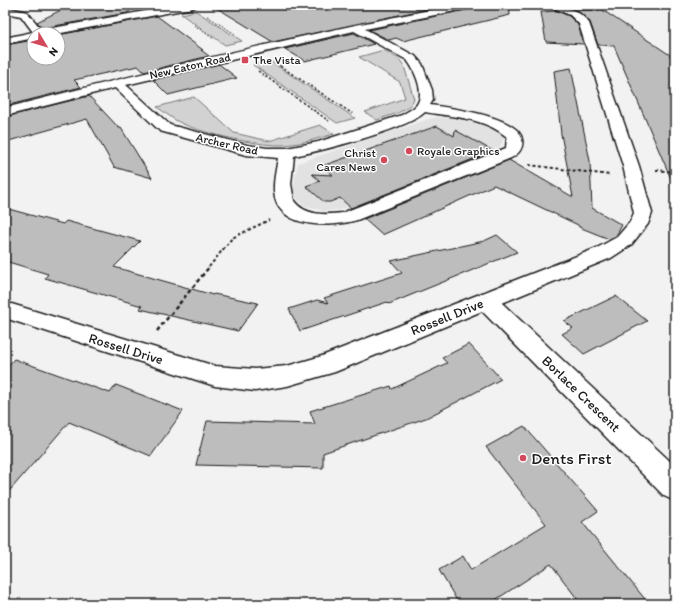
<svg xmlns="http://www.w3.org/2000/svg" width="680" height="609" font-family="Itim,sans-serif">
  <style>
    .built { fill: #e2e2e2 }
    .green { fill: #d2d2d2; stroke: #777 }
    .building { fill: #bdbdbd; stroke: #1c1c1c }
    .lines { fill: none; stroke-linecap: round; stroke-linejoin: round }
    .minor-casing { stroke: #1c1c1c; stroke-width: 3 }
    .path-far3 { stroke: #1c1c1c; stroke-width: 1; stroke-dasharray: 2 1.5; stroke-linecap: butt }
    .path-far2 { stroke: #1c1c1c; stroke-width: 1.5; stroke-dasharray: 2.5 2; stroke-linecap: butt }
    .path-far1 { stroke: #1c1c1c; stroke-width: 2; stroke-dasharray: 3 2.5; stroke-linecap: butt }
    .path { stroke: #1c1c1c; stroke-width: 2.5; stroke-dasharray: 4 3; stroke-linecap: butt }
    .minor { fill: #fff; fill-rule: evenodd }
    .poi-dot { fill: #d1495b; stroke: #fff; stroke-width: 1.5 }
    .labels { text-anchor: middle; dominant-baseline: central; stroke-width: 3; stroke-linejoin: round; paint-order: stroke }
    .far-poi-label { font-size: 12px; fill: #1c1c1c; stroke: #fff; text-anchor: start }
    .far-street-label { font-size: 12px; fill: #1c1c1c; stroke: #fff }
    .street-label { font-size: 14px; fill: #1c1c1c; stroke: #fff }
    .near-poi-label { font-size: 17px; fill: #1c1c1c; stroke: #fff; text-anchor: start }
  </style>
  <rect width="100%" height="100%" fill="#f2f2f2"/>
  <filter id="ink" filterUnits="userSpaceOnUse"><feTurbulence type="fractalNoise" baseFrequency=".025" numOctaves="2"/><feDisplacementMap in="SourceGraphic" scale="8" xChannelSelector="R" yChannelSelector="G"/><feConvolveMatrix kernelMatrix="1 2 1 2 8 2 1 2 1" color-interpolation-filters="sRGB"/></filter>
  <g filter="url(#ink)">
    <!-- built -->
    <path class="built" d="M435,117l17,1 34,8 14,7 4,5 -1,3 -4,7 -149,59 -12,3 -15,1 -19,-5 -8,-8 -3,-10 5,-25z"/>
    <!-- green -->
    <path class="green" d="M196,11l46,30 -17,4 -44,-31z
      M384,50l15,9 5,7 10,33c-5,13 -24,16 -37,21l-12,-8 40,-14 -5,-16 -41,-25z
      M270,61l85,57 -18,5 -84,-58z
      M194,97l40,36 35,8 51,-16 14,9c-18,5 -36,11 -55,11 -24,0 -73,-11 -96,-21 -10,-4 -17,-11 -26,-17z"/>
    <!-- building -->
    <path class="building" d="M71,5h67l-11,8 -84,15 -6,-6z
      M212,5h235l-174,37z
      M476,5h33l1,10 -107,26 -7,-3 -7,2 -20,-10 101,-21z
      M598,7l72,48 5,10v123l-61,-142 -16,-1 -8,-23 -13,-12h22z
      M557,11l12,5 9,9 6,19 -38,-2 -5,-30z
      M157,16l46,34h-2l8,6 -65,16 -6,-6 -64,14 7,7 -76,19v-61l29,-5v18h24v-23z
      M354,33l20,11 -69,17 -20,-12z
      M219,64l18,14 -69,17 -15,-15z
      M571,68l19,93 2,47 30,17 -6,11 -7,3 -30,-12 -1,-2 -84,-40 -112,50 -18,-16 145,-59 64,37 -12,-63 -7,-63z
      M89,96l30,32h2l31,50 -38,-11 -27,-48 -82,23v-25z
      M437,126l17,10 1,-6 38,21 -142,57 -11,-10 -10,4h-6l-18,-16 14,-5 -8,-7 21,1 -11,-9z
      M5,208l58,16 3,-3 74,20 -26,26 99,28 1,-1 44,9 -20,28 -98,-22 2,-3 -97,-28 3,-4 -43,-13z
      M497,235l20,17 -128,52 -2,-2 -87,29 -11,-22 28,-9 11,3 -4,-5 78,-25 -11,-12 93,-20z
      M616,296l31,25 -63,33 -22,-20 11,-6 -9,-7z
      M469,344l32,35 -75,39 -103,35v15l-127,-3 11,-44 108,3 -5,-13 81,-25 1,3 55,-26 -5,-5z
      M14,359l96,34 6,-8 67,26 -32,45 -82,-34 -64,74v-127z
      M524,426l74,85 -16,11 67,82h-68l-30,-40 -62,40h-30l-20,-34 24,-14 8,14 75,-46 -60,-77z"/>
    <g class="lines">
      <!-- minor casing -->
      <g class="minor-casing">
        <path id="minor" d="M178,5h20l-5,3 -137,26h-22v4l-29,6v-6l28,-6 -12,-16 -16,-3v-6l22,5 15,18z
          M455,5h20l-5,3 -105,21 50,27 7,8 10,26 1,10 -3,5c20,3 88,11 92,34 2,10 -4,15 -11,19l-154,62c-23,7 -74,10 -82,-22 -3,-13 1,-27 3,-40l-32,-3 -86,-24 -45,-43 -110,28v-8c149,-38 299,-74 450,-103zM354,31l53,29c7,9 16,29 12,40 -2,8 -11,11 -17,15l-84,27 -31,6h-20l-20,-3 -77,-20 -44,-40zM425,112c28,5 60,6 82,25l-1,11 -164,65c-16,2 -37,3 -48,-12l-3,-17 3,-28c27,-5 114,-27 131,-44z
          M547,5c17,0 31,4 42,18l50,143 13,47 -4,11 -17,21 -20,13 -109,45 173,163v35l-11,-5 -182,-185 -147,61 -48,14 -32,5 -40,-5 -210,-68v-16l210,64 40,3 32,-3 35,-10 275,-108 20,-11 13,-15 4,-9 -11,-47 -44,-142 -9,-9z"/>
      </g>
      <!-- path-far3 -->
      <path class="path-far3" d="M207,16l28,18
        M194,25l20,14
        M279,65l2,2"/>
      <!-- path-far2 -->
      <path class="path-far2" d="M280,66l73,48
        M258,71l71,50"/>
      <!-- path-far1 -->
      <path class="path-far1" d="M529,165l81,10
        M656,170l19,2
        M209,267l23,-29 37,-18"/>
      <!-- path -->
      <path class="path" d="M157,331l53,-65"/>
      <!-- minor -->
      <use href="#minor" class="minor"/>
    </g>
  </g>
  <!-- markers -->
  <g class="poi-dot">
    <rect x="241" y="56" width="8" height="8" rx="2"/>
    <circle cx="409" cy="151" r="4"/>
    <circle cx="384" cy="160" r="4"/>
    <circle cx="523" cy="458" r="4"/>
  </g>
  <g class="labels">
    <!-- far-poi labels -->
    <g class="far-poi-label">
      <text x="253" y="60">The Vista</text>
      <text x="417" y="151">Royale Graphics</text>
      <text x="376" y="153" text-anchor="end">Christ<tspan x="376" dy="14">Cares News</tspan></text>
    </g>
    <!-- far-street labels -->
    <g class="far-street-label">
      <text transform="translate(190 66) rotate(-13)">New Eaton Road</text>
      <text transform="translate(227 144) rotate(13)">Archer Road</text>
    </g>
    <!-- street labels -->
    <g class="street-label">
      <text transform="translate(447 317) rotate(-22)">Rossell Drive</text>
      <text transform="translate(126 349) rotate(17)">Rossell Drive</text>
      <text transform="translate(581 394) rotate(44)">Borlace Crescent</text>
    </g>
    <!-- near-poi labels -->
    <g class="near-poi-label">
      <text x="531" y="458">Dents First</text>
    </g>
  </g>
  <!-- margin -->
  <rect width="680" height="609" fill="none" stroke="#fff" stroke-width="20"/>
  <rect x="10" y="10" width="660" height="589" fill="none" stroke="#1c1c1c" stroke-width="1.5" filter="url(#ink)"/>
  <!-- north arrow -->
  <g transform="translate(46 46) rotate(128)"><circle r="19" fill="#ffffff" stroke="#a4a4a4"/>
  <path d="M0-3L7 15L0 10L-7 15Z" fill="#d1495b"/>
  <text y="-6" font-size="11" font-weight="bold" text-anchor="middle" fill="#1c1c1c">N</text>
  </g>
</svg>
